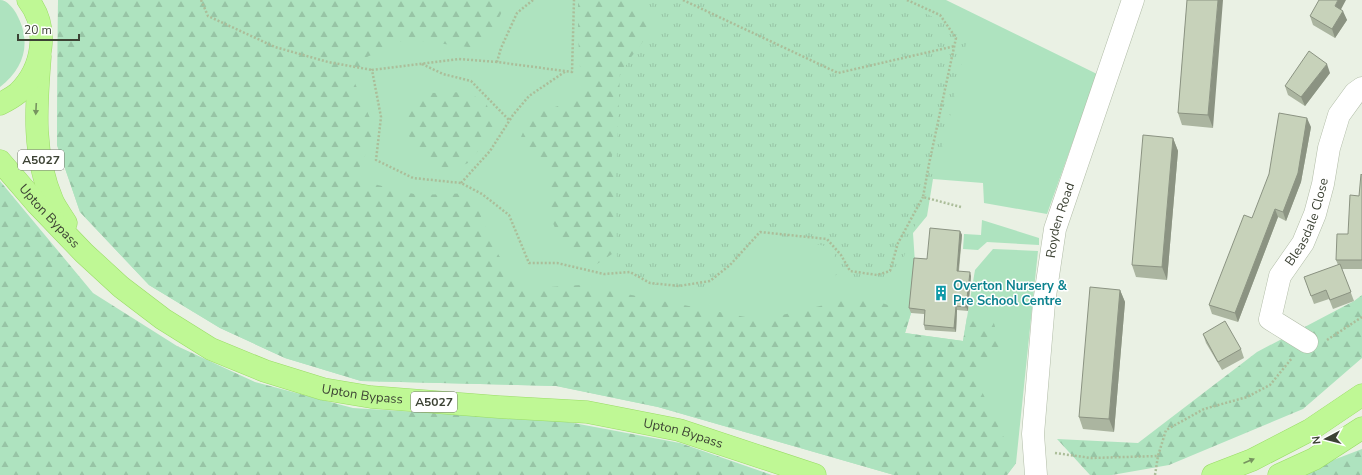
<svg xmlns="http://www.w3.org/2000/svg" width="1362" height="475" font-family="'Nunito Sans',sans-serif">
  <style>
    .grass { fill: #aee3bf }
    .forest { fill: url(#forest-firs) }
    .park { fill: url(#park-tufts) }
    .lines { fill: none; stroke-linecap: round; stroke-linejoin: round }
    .minor-casing { stroke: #b1bca7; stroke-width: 23 }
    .major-casing { stroke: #9adc66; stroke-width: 23 }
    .path { stroke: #abbd99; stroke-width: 2.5; stroke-dasharray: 2 2; stroke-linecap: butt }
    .minor { stroke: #fff; stroke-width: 22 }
    .major { stroke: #bff895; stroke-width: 22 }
    .wall { fill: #abb5a0 }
    .shaded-wall { fill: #8b9382 }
    .building { fill: #c7d2ba; stroke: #8b9382 }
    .oneway { fill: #779460 }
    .labels { text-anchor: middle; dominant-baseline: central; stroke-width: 3; stroke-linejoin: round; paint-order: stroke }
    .shield { fill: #fff; stroke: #767b71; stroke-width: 1 }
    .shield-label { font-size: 12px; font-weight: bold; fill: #3c4234 }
    .street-label { font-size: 13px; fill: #3c4234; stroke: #fff }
    .culture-label { font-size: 13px; font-weight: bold; fill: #0d838f; stroke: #fff; text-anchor: start }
  </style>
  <defs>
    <pattern id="forest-firs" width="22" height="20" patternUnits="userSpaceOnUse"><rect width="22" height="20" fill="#aee3bf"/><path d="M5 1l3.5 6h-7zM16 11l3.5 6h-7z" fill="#97c4a5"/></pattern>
    <pattern id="park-tufts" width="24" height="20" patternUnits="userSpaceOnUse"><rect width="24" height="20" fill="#aee3bf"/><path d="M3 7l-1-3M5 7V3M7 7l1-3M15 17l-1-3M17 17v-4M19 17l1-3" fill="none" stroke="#97c4a5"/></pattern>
  </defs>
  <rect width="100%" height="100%" fill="#eaf1e4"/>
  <!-- grass -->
  <path class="grass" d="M0,0c7,0 13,8 16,13 16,29 9,54 -16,74z
    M58,0h888l151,74 -50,140 -63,-11 -1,-20 -50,-4 -6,37 -14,17 2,30 -4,50 -6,20 58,8 12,-71 18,-21 45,2 -22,212 -9,12h-113l-236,-68 -101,-21 -196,-5 -76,-23 -65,-30 -71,-43 -69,-73 -23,-67z
    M982,220l57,18v7l-52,-3 -9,8 -15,-1 1,-15 17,1z"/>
  <!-- forest -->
  <path class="forest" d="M58,0h450l-25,49 -77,-10 -39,18 -13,24 22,51 -22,47 64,16 54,-2 21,53 27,43 60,-4 181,35 101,-24 49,17 -6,20 58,8 4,-24 26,3 9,30 -26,29 40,84 -9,12h-113l-236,-68 -102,-21 -195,-5 -76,-23 -65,-30 -71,-43 -69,-73 -23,-67z
    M578,0h49l26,28 -33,44 2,35 -11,54 13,44 -6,45 -21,14 -36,-21 -12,-30v-41l-28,-35 10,-23 51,-15 -4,-63z
    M466,92l20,10 9,29 -27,32 -19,8 -23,-10 -17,-25 -1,-25 21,-18z
    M0,181l93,112 84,53 78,36 98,26 210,13 117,22 92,32h-772z
    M1362,295v63l-59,51 -134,56 -57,10h-22l-33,-36 81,4 119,-91 97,-51z
    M1362,449v26h-68z"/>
  <!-- park -->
  <path class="park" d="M644,0h256l68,35 -23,104 -48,138h-61l-2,-29 -74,-16 -49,60 -85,-11 -9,-15 -1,-88 4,-107 45,-44z"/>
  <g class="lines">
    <!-- minor casing -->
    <g class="minor-casing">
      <g id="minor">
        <path id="s1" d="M1307,342l-37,-23 10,-43 23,-33 12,-29 8,-30 6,-36 10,-33 16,-22 7,-5"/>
        <path id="s2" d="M1036,475l-3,-41 11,-131 11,-74 78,-229"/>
      </g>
    </g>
    <!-- major casing -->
    <g class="major-casing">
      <g id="major">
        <path d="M40,57c-4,50 -8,97 13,145 4,8 9,14 13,21"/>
        <path d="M0,104c6,-3 13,-7 18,-11 25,-24 32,-65 10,-93"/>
        <path id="s3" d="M0,161l37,43 47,49 37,34 42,32 48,30 54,22 58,18 48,8 128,10 88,5 92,18 136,45"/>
        <path d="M1213,475l39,-15 58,-30 52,-35"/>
        <path d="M1279,475l35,-16 48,-31"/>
      </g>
    </g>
    <!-- path -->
    <path class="path" d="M201,0l7,16 67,31 53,15 44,8
      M533,0l-16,13 -16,35 -4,14 75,10 2,-72
      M683,0l155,73 117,-27
      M907,0l33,15 16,23 -27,126 -6,33 38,10
      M497,62l-38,-3 -87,11 9,47 -5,43 37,18 48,5 21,11 27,21 20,48h28l47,11 26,-2 20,11 29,3 31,-5 20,-16 30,-33 67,7 14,16 9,16 27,4 13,-4 8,-28 25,-46
      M422,64l21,10 28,7 39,40
      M461,183l29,-32 23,-36 16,-19 37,-25
      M1327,340l35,-23
      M1055,453l36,5 67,-2 8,-26 38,-21 43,-12 23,-12 22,-27
      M1155,475l3,-19"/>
    <!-- minor -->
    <use href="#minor" class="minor"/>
    <!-- major -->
    <use href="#major" class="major"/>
  </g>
  <!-- wall -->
  <path class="wall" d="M1187,0l26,128 -31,-3 -4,-12z
    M1341,9l6,11 -12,18 -22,-13 -3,-9z
    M1330,73l-25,33 -17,-11 -3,-9z
    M1311,127l-10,55 -15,39 -8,-4 -40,105 -26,-8 -3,-9z
    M1173,138l5,13 -11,129 -31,-3 -4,-12z
    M1362,175v94h-20l12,32 -21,8 -4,-10 -15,5 -10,-27 34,-12 -2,-5 12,-26 11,-38z
    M960,231l2,4 -3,36 12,5 -3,35 -11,-1 -1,22 -31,-2 -1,-5v-11l-13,-1 -2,-5 18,-49z
    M1120,290l5,12 -11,130 -31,-3 -4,-12z
    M1203,334l38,15 3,9 -22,12 -16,-27z"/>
  <!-- shaded-wall -->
  <path class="shaded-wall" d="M1218,0h5l-10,128 -5,-13z
    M1338,0h8l-8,15 -3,-9z
    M1343,11l4,9 -12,18 -3,-9z
    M1327,64l3,9 -25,33 -4,-9z
    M1307,118l4,9 -10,55 -15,39 -3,-9z
    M1173,138l5,13 -11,129 -5,-13z
    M1275,209l3,8 -40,105 -3,-9z
    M960,231l2,4 -4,40 -1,-4z
    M970,272l1,4 -3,35 -2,-4z
    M1120,290l5,12 -11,130 -5,-13z
    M956,306l1,4 -1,22 -2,-4z"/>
  <!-- building -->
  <path class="building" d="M1187,0h31l-10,115 -30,-2z
    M1319,0h19l-3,6 8,5 -11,18 -22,-13z
    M1309,51l18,13 -26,33 -16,-11z
    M1279,113l28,5 -9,55 -15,39 -8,-3 -40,104 -26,-8 35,-90 8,3 17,-44z
    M1143,135l30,3 -11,129 -30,-2z
    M1361,174l1,1v85h-26l1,-26h11l2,-39 9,1z
    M930,228l30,3 -3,40 13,1 -4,35 -10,-1 -2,22 -30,-3 1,-15 -16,-2 5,-50 13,1z
    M1340,264l11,28 -21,8 -4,-10 -15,6 -7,-19z
    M1090,287l30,3 -11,129 -30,-2z
    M1225,321l16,28 -23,13 -15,-28z"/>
  <!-- one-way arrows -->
  <defs><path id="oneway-solid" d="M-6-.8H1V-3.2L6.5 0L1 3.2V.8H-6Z"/></defs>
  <g class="oneway">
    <use href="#oneway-solid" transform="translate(36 109) rotate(93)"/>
    <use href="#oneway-solid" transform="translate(1249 461) rotate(-23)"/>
  </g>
  <!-- icons -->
  <defs>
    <g id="building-bare" transform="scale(1.2)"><path d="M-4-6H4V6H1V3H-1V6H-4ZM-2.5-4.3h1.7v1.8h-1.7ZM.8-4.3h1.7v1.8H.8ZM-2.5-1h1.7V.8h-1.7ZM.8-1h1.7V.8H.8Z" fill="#0f9aa8" stroke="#fff" stroke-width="2.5" paint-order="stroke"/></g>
  </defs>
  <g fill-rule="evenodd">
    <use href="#building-bare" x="941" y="293"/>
  </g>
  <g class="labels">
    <!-- shield labels -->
    <g class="shield">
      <rect x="18" y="150" width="46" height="20" rx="3"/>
      <rect x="411" y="392" width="46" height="20" rx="3"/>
    </g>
    <g class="shield-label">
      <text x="41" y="160">A5027</text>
      <text x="434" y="402">A5027</text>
    </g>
    <!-- street labels -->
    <g class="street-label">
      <text stroke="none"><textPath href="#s3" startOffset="74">Upton Bypass</textPath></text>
      <text stroke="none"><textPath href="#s2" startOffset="257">Royden Road</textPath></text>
      <text stroke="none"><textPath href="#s1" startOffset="149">Bleasdale Close</textPath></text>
      <text stroke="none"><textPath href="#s3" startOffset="443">Upton Bypass</textPath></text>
      <text stroke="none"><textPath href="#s3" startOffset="767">Upton Bypass</textPath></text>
    </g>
    <!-- culture labels -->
    <g class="culture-label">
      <text x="953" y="286">Overton Nursery &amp;<tspan x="953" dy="15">Pre School Centre</tspan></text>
    </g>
  </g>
  <!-- north arrow -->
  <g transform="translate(1326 439) rotate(263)" stroke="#ffffff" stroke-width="3" paint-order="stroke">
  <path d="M0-3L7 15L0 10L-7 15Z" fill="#3c4234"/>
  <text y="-6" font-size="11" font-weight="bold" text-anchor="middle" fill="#3c4234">N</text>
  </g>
  <!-- scale -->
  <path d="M18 34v6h61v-6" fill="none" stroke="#3c4234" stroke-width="2"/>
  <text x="24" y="34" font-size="12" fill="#3c4234" stroke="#ffffff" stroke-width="3" paint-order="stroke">20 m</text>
</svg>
